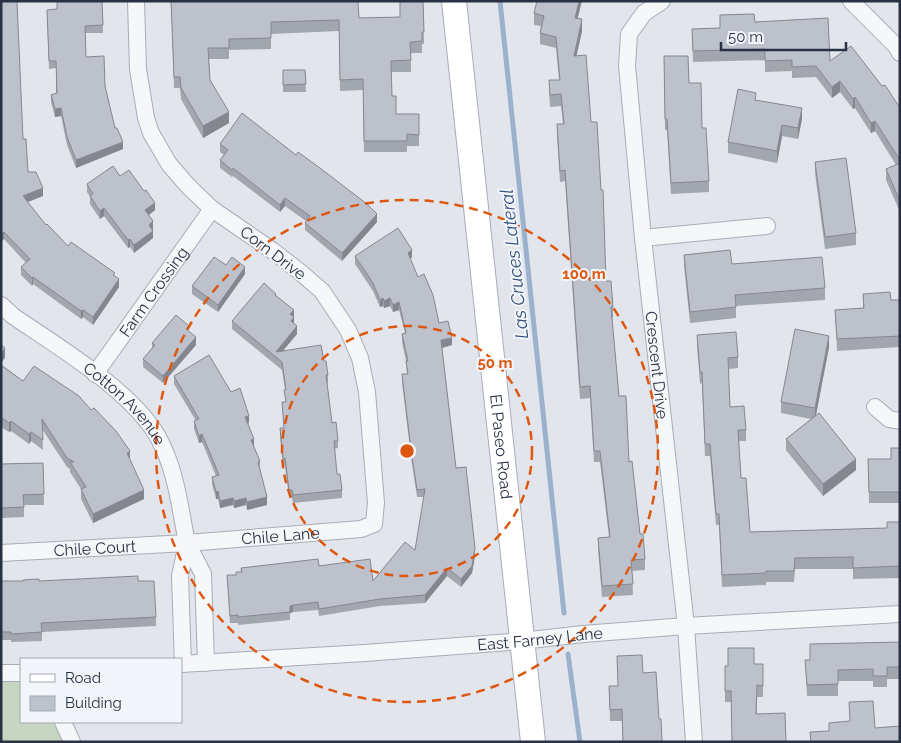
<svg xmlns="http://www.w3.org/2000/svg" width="901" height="743" font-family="Raleway,sans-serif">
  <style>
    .green { fill: #c7d6c3 }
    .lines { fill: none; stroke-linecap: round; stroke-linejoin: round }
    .stream { stroke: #9bb2ce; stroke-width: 5 }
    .minor-casing { stroke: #a7acb7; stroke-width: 18 }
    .secondary-casing { stroke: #a7acb7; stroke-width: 26 }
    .minor { stroke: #f6f7f9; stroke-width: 16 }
    .secondary { stroke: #fff; stroke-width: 24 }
    .wall { fill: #a2a6af }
    .shaded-wall { fill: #84878f }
    .building { fill: #bcc1cc; stroke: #84878f }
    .ring { fill: none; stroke: #de570f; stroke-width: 2.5; stroke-dasharray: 9 6 }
    .labels { text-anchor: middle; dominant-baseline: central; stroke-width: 4; stroke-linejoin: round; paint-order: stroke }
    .street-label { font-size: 16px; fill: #293245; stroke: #f2f5f9 }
    .water-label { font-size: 18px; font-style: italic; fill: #2f4f7c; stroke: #f2f5f9 }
    .centre { fill: #de570f; stroke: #f2f5f9; stroke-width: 2.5 }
    .ring-label { font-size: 15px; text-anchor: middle; font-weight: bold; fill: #de570f; stroke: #f2f5f9; stroke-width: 4; stroke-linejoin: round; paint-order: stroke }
  </style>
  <rect width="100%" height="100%" fill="#e2e6ec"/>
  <!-- green -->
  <path class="green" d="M1,673h20v49h41l10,20h-71z"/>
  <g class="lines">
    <!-- stream -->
    <path class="stream" d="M500,1l64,612
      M568,654l12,88"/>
    <!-- minor casing -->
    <g class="minor-casing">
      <g id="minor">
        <path id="s1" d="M662,1l-18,12 -15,21 -2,32 16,172 43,388 8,116"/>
        <path d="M851,1l45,45 4,7"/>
        <path d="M643,238l124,-12"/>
        <path id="s2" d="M1,305l12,11c45,31 118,74 145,121 18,32 22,71 29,106"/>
        <path id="s3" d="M95,374l117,-165"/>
        <path d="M875,407l14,12 11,2"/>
        <path id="s4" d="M1,553l186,-10 174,-14 13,-5 2,-21 -9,-111 -7,-34 -12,-28 -26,-39 -22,-19 -27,-21 -61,-42 -24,-23 -19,-22 -18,-31 -5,-15 -8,-49 -2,-68"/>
        <path id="s5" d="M181,664l184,-11 157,-12 61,-7 103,-8 214,-12"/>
        <path d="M183,664l-3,-88 7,-33 16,31 3,89"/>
        <path d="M1,673h20"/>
        <path d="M63,722l9,20"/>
      </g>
    </g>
    <!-- secondary casing -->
    <g class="secondary-casing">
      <g id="secondary">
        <path id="s6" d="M454,1l79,741"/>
      </g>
    </g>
    <!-- minor -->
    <use href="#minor" class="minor"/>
    <!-- secondary -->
    <use href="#secondary" class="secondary"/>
  </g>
  <!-- wall -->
  <path class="wall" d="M1,1l27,171 15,24 -16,6 19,23 22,21 47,30 4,11 -26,38 -10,-8 -2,2 -48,-35 -1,2 -11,-11v-8l5,-4 -22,-24 -3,3z
    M102,1l1,32h-18l1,24 19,29 10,42 8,21 -47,19 -9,-23 -6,-29 -6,1 -4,-15v-7l5,-2v-25l-7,1 -2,-52 10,-8z
    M171,1l188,17 41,-1 23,-16 1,43h-2v9h-11v19h-20l1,24 4,18h23v32h-12v6h-43l-1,-62 -23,1 -1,-60 -68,3v15l-42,1v9h-20l1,21 19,43 -26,15 -22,-39 -1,-11h-6z
    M534,13l44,5 4,13 -6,25 15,66 15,159 7,26v11h-1l7,78 21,138 5,25v11l-13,1 1,24 -31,2 -4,-48v-11l11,-1 -9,-75h-6l-4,-64 -10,1 -15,-218 -5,1 -3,-46v-12h6l-2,-18 -11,1 -1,-15v-12h10l-3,-32 -16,-4v-11l1,-7 -7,-1z
    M755,22l75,39 52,25 18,22v104l-14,-32v-11l10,-4 -21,-34 -4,2 -16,-25 -2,1 -13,-17 -8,6 -16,-21 -24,1v-7l-27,1v-12l-72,2 -1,-33 28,-1z
    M664,56l25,27 13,45 7,53v11l-38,2 -4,-64h-2z
    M283,70h22l1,22h-23z
    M756,100l46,19 -4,20 -16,-3 -5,27 -49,-10v-11z
    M220,144l157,78 -35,39 -37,-31v-7l1,-2 -21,-15 -5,6 -47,-36 -1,1 -12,-9v-8l4,-5 -4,-3z
    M815,162l41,71v12l-31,4 -10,-76z
    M120,176l35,34 -6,5 4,14h-1l1,9 -19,15 -4,-6 -2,1 -24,-32 -4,3 -10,-15v-7l-3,-5v-8z
    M684,255l48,9 93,24v12l-89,6v12l-46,5 -6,-57z
    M355,256l57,1 -2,2 8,18 21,46 13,22 -10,3 14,120 19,88 -3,17 -11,14 -14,-11 -22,27 -45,3 -61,10 -1,-6 -25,2 -3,1v7l-52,5v-2h-8l-3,-48h9l5,-3v-4l78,-2 54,15 42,-31 9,-53h-7l-6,-40 -9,-75v-8h5l-1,-13 -4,-19v-8l3,-1 -6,-23 -6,2 -3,-6 -6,2 -1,-2 -3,1 -7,-16 -18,-27z
    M226,265l19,9 -27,38 -26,-18v-8z
    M863,294l28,6h9v47l-63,4 -2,-41 28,-2z
    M276,296l18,14v13l3,11 -14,16 41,11 4,14v8h-1l5,40 6,18v7l-4,1 3,25 5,16v8l-49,5 -1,-5h-3l-4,-32h-2l-3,-30v-8h4l-2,-26h3v-12l-3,-20 -50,-41v-8z
    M189,332l7,13 -33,38 -20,-16v-8l9,-11v-5z
    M697,335l41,22v11l-10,1 2,38 16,23v11h-7l2,37 9,54 137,-4 13,-6v56l-47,1v-10h-58l-1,13h-28v3l-44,2 -3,-62h-3l-6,-69h-5l-3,-73 -2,1 -3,-38z
    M829,347l-13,68 40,55 -33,26 -37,-46v-11l25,-20 -30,-6v-11z
    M1,365l129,95 14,39 -51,24 -12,-24v-10l-11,-17v-3l-3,-2 -25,-38 1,21 -12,-9 -2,3 -18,-13 -2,1 -8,-5z
    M174,376l75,47 -1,1 6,23 6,14v8l7,36 -20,5 -1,-5 -12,3 -1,-3 -13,3 -2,-9h-2l-4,-15v-7l4,-1 -14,-34 -3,1 -5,-14v-8h2l-22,-37z
    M900,448v55h-31l-1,-44h23z
    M43,463l1,42h-20v12l-23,1v-54z
    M1,581h137l18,36v9l-114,6v9l-31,1v-2h-10z
    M900,642v37h-13v8h-14v-6h-35v15h-31l-2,-36h5z
    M617,656l26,17 16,46 3,23h-39l-1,-21h-12l-1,-35h9z
    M754,664h9v33h-6v17l29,28 -55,-40h-6v-36z"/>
  <!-- shaded-wall -->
  <path class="shaded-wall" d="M579,1h3l-7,28v-11z
    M582,19v12l-8,36v-11z
    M840,81v11l-8,6v-11z
    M855,97v11l-2,1v-10z
    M61,108v8l-6,1v-8z
    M802,108v11l-4,20v-11z
    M229,112v11l-26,15v-12z
    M875,121v10l-4,2v-10z
    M782,125v11l-5,27v-12z
    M123,142v7l-47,19v-8z
    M43,188v8l-20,8v-8z
    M285,198v8l-5,6v-7z
    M155,203v7l-10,8v-8z
    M104,208v8l-4,3v-8z
    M377,214v8l-35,39v-8z
    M153,221v8l-4,3v-7z
    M153,231v7l-19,15v-8z
    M4,232v7l-3,3v-8z
    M130,239v8l-2,1v-8z
    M412,250v7l-4,3v-7z
    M245,267v7l-27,38v-7z
    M33,277v7l-1,2v-8z
    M119,279v8l-26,38v-8z
    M383,298v8l-3,1v-7z
    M390,298v8l-6,2v-7z
    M399,302v8l-6,2v-7z
    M83,310v7l-2,2v-8z
    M294,310v15l-3,-4 -1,-7z
    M297,326v8l-20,24 -1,-6z
    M829,336v11l-14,73v-12z
    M196,337v8l-33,38v-7z
    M452,338v7l-11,3v-8z
    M5,348v10l-4,5v-9z
    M249,416v7l-4,2v-8z
    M11,421v10l-2,1v-9z
    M31,432v9l-2,3v-10z
    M202,434v8l-3,1v-7z
    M254,439v8l-3,-7z
    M130,451v9l-3,-7z
    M856,459v11l-33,26v-12z
    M144,490v9l-51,24v-9z
    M218,491v8h-2v-7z
    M267,497v8l-20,5v-8z
    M233,498v7l-13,3v-7z
    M246,498v7l-12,3v-7z
    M475,548v8l-3,17 -11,14v-8z
    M447,568v8l-22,27v-8z
    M293,605v7l-3,1v-7z"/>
  <!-- building -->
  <path class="building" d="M1,1h16l6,138h3l2,33h8l7,16 -20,8 23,29 1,-1 21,22 3,-4 44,31 -2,2 6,4 -26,38 -10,-7 -2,1 -48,-34 -1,1 -11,-11 9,-8 -26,-27 -3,2z
    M57,1h45l1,24 -18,1 1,31 18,-1 1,30 10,42h2l6,14 -47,18 -9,-23 -6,-29 -6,1 -4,-14 6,-2 -1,-32h-7l-2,-51 10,-1z
    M171,1h187l1,17 41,-1v-16h23l1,31h-2v9l-12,1 1,18 -20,1 1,35h4v18h23v21l-12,-1v7h-43l-1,-62 -23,1 -1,-60 -68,2v16l-42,1v9h-21l2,32 19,32 -26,14 -22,-38 -1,-11h-6z
    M537,1h42l-4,17 7,1 -8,37 12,-1 5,67h6l4,68h2l3,91h5l2,26h-2l8,89h7l3,66 3,-1 8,73h3l2,25 -14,1 2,24 -31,2 -4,-48 12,-1 -10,-86h-6l-4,-65 -10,1 -15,-217 -5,1 -3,-47h7l-3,-30 -11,1 -1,-15h11l-4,-43 -16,-4 4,-17 -10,-3z
    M754,14l1,8 73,-4 2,43 21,-15 31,40 3,-1 15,23v52l-25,-39 -4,2 -16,-26 -2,2 -13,-18 -8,6 -16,-21 -24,1v-7l-27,1v-12l-72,2 -1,-22 28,-1v-13z
    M664,56h24l1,27h12l1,45h4l3,53 -38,2 -4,-64h-2z
    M283,70h22l1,14 -23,1z
    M738,89l18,4 -1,7 47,8 -4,20 -16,-3 -5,26 -49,-9z
    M242,113l54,42 2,-3 22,16 47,36 10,10 -35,39 -37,-30 5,-7 -25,-18 -5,7 -47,-37 -1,2 -12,-10 8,-10 -8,-6z
    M846,158l10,75 -31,4 -10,-75z
    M900,163v38l-14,-32z
    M113,166l7,10 9,-6 15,21 2,-1 9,13 -10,7 8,11 -4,4 4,6 -19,14 -4,-6 -2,1 -24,-32 -4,3 -10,-15 3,-2 -6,-10z
    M398,228l14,22 -4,3 10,24 6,-3 9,21 6,28 9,-2 4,17 -11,2 15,128 10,-1 9,81 -3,18 -11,13 -14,-11 -22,27 -45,4 -61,10 -1,-7 -25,3 -3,1v6l-52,5v-2l-8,1 -3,-41h9v-3h6l-1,-4 77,-9 1,7 51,-7 3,22 32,-39 10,8 10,-61 -8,1 -6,-40 -9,-76h6l-2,-13h2l-6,-27 4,-1 -7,-31 -6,3 -3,-7 -6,3 -1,-3 -3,2 -7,-17 -18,-27z
    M730,250l2,14 90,-7 3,31 -90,7 1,12 -46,5 -6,-57z
    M214,257l12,8 6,-8 13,10 -27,38 -26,-19z
    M264,283l12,11 -1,1 19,15 -4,4 4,3 -3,4 6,5 -21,26 45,-7 3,16h2l2,14h-2l6,48 4,-1 2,19h-4l3,33h3l2,16 -49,5 -1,-5h-3l-4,-32h-2l-3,-30h4l-2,-26h4l-2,-12h2l-4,-28 -50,-41z
    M890,292l1,8h9v36l-63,3 -2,-29 29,-2 -1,-14z
    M176,315l13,11 -3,3 10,8 -33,39 -20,-17 12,-14 -3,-2z
    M795,329l34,7 -14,72 -34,-6z
    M736,332l2,25 -10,1 2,49 14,-1 2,24h-8l3,48h5l4,54 137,-4v-6h13v44l-47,2v-11l-58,1 -1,13h-28v2l-44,2 -3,-61h-3l-6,-70h-5l-3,-72h-2l-3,-37z
    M1,345l4,3 -4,6z
    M209,355l22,37 9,-4 9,28 -4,1 9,22 -3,1 9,21 -2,1 9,35 -20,5 -1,-4 -12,3 -1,-3 -13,3 -2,-10 -2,1 -4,-15 7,-2 -17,-41 -3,2 -5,-15 5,-2 -25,-43z
    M1,365l22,16 11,-15 45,30 12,14 3,-2 22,23 14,20 -3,2 17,37 -51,24 -12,-25 5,-2 -16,-25h4l-7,-4 -25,-39 1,21 -12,-8 -2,2 -18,-13 -2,2 -8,-6z
    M819,413l37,46 -33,25 -37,-45z
    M891,448h9v44h-31l-1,-33h23z
    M43,463l1,31 -21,1 1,12 -23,1v-44z
    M138,576v5h16l2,36 -115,6 1,9 -31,2v-2h-10v-51h22v-1l16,-1v2z
    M900,642v25h-13v9h-14v-7l-35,1v14l-31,1 -2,-25h5v-16z
    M728,648h26v16h9v22l-6,-1 -1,29 29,-1 1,29h-54l-1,-51h-6v-25h3z
    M642,655l1,18 13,-1 3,47h2l1,23h-39l-1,-33 -12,1 -1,-24h9l-1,-30z
    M873,701l2,27 25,-2v16h-89l-1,-10 19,-1v-8l21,-2 -1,-19z"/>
  <!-- distance rings -->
  <g class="ring">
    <circle cx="407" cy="451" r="125"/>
    <circle cx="407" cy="451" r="251"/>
  </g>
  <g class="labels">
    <!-- street labels -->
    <g class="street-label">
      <text transform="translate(273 253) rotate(37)">Corn Drive</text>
      <text stroke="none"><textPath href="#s3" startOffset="101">Farm Crossing</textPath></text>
      <text stroke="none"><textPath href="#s1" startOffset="380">Crescent Drive</textPath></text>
      <text stroke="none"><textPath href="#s2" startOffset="159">Cotton Avenue</textPath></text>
      <text stroke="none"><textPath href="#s6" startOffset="448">El Paseo Road</textPath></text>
      <text stroke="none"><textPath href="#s4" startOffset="280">Chile Lane</textPath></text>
      <text stroke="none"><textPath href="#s4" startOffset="94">Chile Court</textPath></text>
      <text stroke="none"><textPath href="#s5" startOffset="360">East Farney Lane</textPath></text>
    </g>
    <!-- water labels -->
    <g class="water-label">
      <text transform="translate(514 264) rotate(-96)">Las Cruces Lateral</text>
    </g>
  </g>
  <circle cx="407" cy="451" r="8" class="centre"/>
  <g class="ring-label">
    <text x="584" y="279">100 m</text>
    <text x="495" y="368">50 m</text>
  </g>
  <!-- border -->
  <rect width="901" height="743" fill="none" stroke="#293245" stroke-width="5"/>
  <!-- legend -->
  <rect x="20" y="658" width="162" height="65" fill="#f2f5f9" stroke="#a2a7b1"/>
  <rect x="30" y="674" width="25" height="8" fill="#ffffff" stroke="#a2a7b1"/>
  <text x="65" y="683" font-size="15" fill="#293245">Road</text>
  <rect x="30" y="696" width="25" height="15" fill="#bcc1cc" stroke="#a2a7b1"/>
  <text x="65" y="708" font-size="15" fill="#293245">Building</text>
  <!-- scale -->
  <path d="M721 42v8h125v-8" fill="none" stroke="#293245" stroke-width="2.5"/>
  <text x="728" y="42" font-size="15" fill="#293245" stroke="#f2f5f9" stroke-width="4" paint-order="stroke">50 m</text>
</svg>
